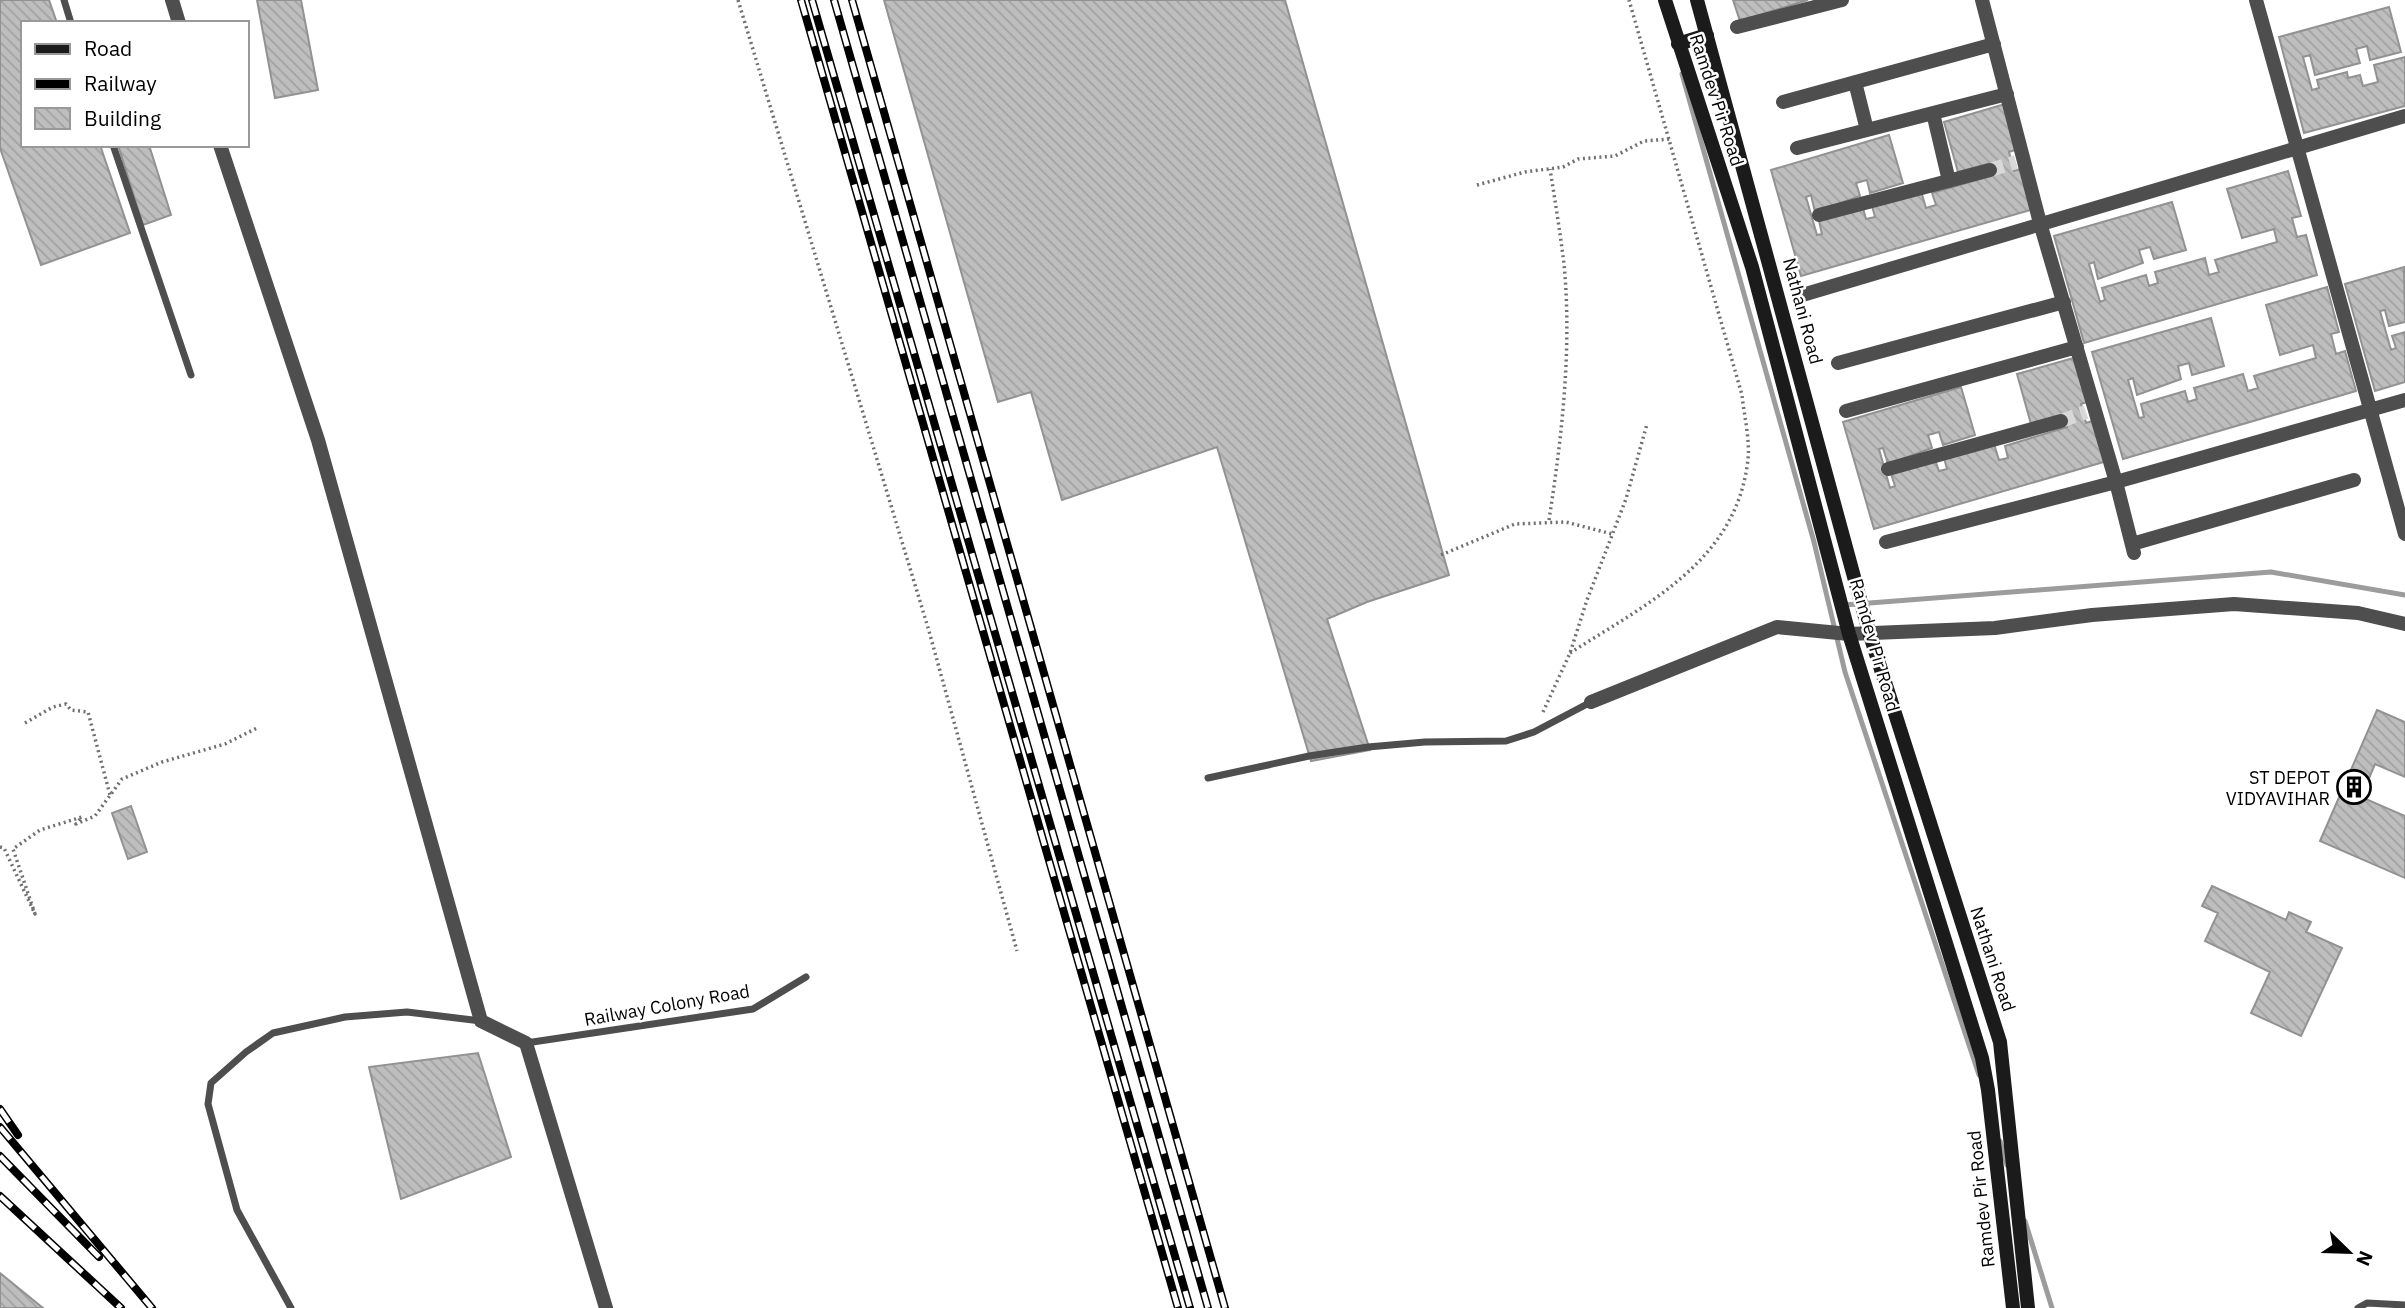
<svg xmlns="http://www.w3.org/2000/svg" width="2405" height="1308" font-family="'IBM Plex Sans',sans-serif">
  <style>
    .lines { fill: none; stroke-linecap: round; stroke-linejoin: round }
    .stream { stroke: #9c9c9c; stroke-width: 5 }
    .building { fill: url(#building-back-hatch); stroke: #929292; stroke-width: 2 }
    .street-tunnel { stroke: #d9d9d9; stroke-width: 14; stroke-dasharray: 14 7; stroke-linecap: butt }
    .path { stroke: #707070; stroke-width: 3.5; stroke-dasharray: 2 3.5; stroke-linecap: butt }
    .lane { stroke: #4e4e4e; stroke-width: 7 }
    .street { stroke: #4e4e4e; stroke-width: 14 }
    .secondary { stroke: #1b1b1b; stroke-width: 14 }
    .rail-casing { stroke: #000; stroke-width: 8 }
    .rail { stroke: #fff; stroke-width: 5; stroke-dasharray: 16; stroke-linecap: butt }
    .labels { text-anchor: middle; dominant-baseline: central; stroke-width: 5; stroke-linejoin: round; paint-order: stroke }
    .street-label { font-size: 18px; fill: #000; stroke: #fff }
    .poi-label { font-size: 18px; fill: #000; stroke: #fff; text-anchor: end }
  </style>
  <defs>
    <pattern id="building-back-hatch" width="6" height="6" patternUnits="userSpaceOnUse" patternTransform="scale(1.75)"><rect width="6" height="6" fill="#bebebe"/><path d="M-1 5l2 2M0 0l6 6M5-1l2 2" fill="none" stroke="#a2a2a2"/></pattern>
  </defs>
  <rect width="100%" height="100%" fill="#fff"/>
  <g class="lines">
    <!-- stream -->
    <path class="stream" d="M1682,74l132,468 31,130 134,403
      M1844,605l427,-33 134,23
      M2000,1141l7,24
      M2025,1221l27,87"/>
  </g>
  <!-- building -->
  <path class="building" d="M0,0h49l8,23h-34v122h77l30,88 -89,32 -41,-117z
    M257,0h44l17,90 -43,8z
    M884,0h401l164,575 -82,27 -40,17 43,131 -59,11 -94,-314 -155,53 -31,-108 -33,10z
    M1733,0h75l-68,21z
    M2389,7l12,45 -31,8 -3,-14 -11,3 4,14 -45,12 -5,-20 -7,2 9,33 7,-2 -2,-8 30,-8 1,6 12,-3 3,11 15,-4 -4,-17 31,-8v49l-101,27 -25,-96z
    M2005,104l13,45 -9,3 5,19 9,-3 11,41 -233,67 -30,-106 118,-35 14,48 -33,10 -3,-13 -11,3 4,13 -45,16 -4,-17 -5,2 11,38 5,-1 -3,-13 44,-13 3,11 9,-2 -3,-11 49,-15 5,17 10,-3 -4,-12 62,-18 -3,-12 -33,9 -14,-50z
    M118,145h31l22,70 -28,10z
    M2288,171l13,45 -9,2 5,19 9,-2 11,40 -233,68 -30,-107 118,-34 14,48 -32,9 -4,-12 -11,3 4,13 -45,16 -4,-17 -5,2 11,38 5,-2 -3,-12 44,-13 3,11 9,-3 -3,-11 50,-14 4,17 10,-3 -4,-12 62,-18 -3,-13 -32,9 -15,-49z
    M2404,267l1,55 -16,4 -4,-16 -5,1 11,39 5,-2 -4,-12 13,-4v50l-30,9 -30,-107z
    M2327,287l12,45 -8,2 5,20 9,-3 11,40 -233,68 -31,-107 119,-34 13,48 -32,9 -3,-12 -11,3 3,13 -44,16 -4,-17 -5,2 11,38 5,-1 -3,-13 44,-13 3,11 9,-3 -3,-11 49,-14 5,17 10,-3 -4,-12 62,-18 -3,-13 -33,10 -14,-50z
    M2077,357l13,44 -9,3 5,19 9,-3 12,41 -233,68 -31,-107 118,-35 14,48 -32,10 -4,-13 -11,3 4,13 -44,16 -5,-16 -4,1 11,39 5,-2 -4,-12 44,-14 4,11 8,-2 -3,-11 50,-14 5,16 9,-2 -3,-12 62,-19 -4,-12 -32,9 -14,-50z
    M2377,710l28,12v55l-30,-13 -14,33 44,19v62l-85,-37z
    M131,806l16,46 -19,7 -16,-46z
    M2212,886l74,34 3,-8 22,10 -5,10 36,16 -41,88 -50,-23 19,-41 -65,-31 13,-28 -16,-7z
    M478,1053l33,104 -110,42 -32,-132z
    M0,1273l43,35h-43z"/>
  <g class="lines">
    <!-- street-tunnel -->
    <path class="street-tunnel" d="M1990,170l26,-8
      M2061,421l25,-9"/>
    <!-- path -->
    <path class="path" d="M738,0l191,631 88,320
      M1477,185l48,-13 38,-5 15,-8 37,-3 29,-15 26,-2
      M1549,520c13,-84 23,-171 15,-256 -4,-32 -9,-64 -14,-95
      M1441,555l74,-31 51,-2 46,12
      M1570,653c78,-50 167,-92 178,-194 2,-20 -4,-44 -6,-64l-113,-395
      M1543,712l27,-59 17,-53 39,-101 21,-75
      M25,723l28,-16 13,-3 5,6 17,2 22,83
      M0,847l4,1 31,66 -22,-65 27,-19 42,-13 -6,7 19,-8 27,-37 40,-17 63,-18 34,-17"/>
    <!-- lane -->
    <path class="lane" d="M64,0l7,23
      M113,145l78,230
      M1208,778l101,-22 59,-9 57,-5 81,-1 28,-9 57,-30
      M526,1043l227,-34 53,-32
      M291,1308l-54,-98 -29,-106 3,-21 35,-31 27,-19 72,-16 62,-5 74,9
      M2358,1308l9,-5 38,2"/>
    <!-- street -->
    <path class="street" d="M172,0l7,23
      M1982,0l58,223 76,259 18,71
      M2256,0l149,534
      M1737,27l105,-27
      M1855,82l12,48
      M1783,102l211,-58
      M1933,113l16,68
      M220,145l98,295 163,581 45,22 80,265
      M1797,148l210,-54
      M1819,215l171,-45
      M1799,296l606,-180
      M1838,363l226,-61
      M1846,411l231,-64
      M1888,469l173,-48
      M1886,542l230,-60 289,-82
      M2132,544l222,-64
      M1591,702l186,-75 72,7 146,-6 97,-13 142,-11 124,9 47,11"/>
    <!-- secondary -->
    <path class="secondary" d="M1665,0l87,267 97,367 133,424 6,32 25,218
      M1697,0l172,632 131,410 28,266
      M1678,44l29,-9"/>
    <!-- rail casing -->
    <g class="rail-casing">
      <path id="rail" d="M801,0l377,1308
        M812,0l378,1308
        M834,0l374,1308
        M852,0l373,1308
        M0,1109l18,26
        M0,1127l152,181
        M0,1156l99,101
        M0,1196l121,112"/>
    </g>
    <!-- rail -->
    <use href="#rail" class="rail"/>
  </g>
  <!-- icons -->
  <defs>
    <g id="building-ring" transform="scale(1.75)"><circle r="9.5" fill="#fff" stroke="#000" stroke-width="1.5"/><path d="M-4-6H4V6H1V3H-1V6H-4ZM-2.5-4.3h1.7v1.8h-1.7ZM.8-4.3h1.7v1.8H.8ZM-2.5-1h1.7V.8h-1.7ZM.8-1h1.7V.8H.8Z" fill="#000"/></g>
  </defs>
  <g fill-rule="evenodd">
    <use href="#building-ring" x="2354" y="787"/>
  </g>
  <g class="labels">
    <!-- street labels -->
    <g class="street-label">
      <text transform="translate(1717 100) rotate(72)">Ramdev Pir Road</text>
      <text transform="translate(1803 311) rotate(75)">Nathani Road</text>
      <text transform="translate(1875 645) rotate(74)">Ramdev Pir Road</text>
      <text transform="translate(1993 959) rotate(72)">Nathani Road</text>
      <text transform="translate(667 1005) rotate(-10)">Railway Colony Road</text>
      <text transform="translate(1981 1199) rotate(-96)">Ramdev Pir Road</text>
    </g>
    <!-- poi labels -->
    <g class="poi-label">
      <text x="2330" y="777">ST DEPOT<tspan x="2330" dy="21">VIDYAVIHAR</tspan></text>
    </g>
  </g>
  <!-- legend -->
  <rect x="21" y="21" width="228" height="126" fill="#ffffff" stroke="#999999" stroke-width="2"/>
  <rect x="35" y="44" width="35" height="10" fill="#1b1b1b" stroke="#999999" stroke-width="2"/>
  <text x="84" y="56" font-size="21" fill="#000000">Road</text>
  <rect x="35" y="79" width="35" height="10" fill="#000000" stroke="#999999" stroke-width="2"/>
  <text x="84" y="91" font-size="21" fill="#000000">Railway</text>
  <rect x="35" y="108" width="35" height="21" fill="url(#building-back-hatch)" stroke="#999999" stroke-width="2"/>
  <text x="84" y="126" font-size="21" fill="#000000">Building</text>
  <!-- north arrow -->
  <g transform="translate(2349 1252) rotate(113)" stroke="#ffffff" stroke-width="5" paint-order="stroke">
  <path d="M0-5L12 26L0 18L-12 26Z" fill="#000000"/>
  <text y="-10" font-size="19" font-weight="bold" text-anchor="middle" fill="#000000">N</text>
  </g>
</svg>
